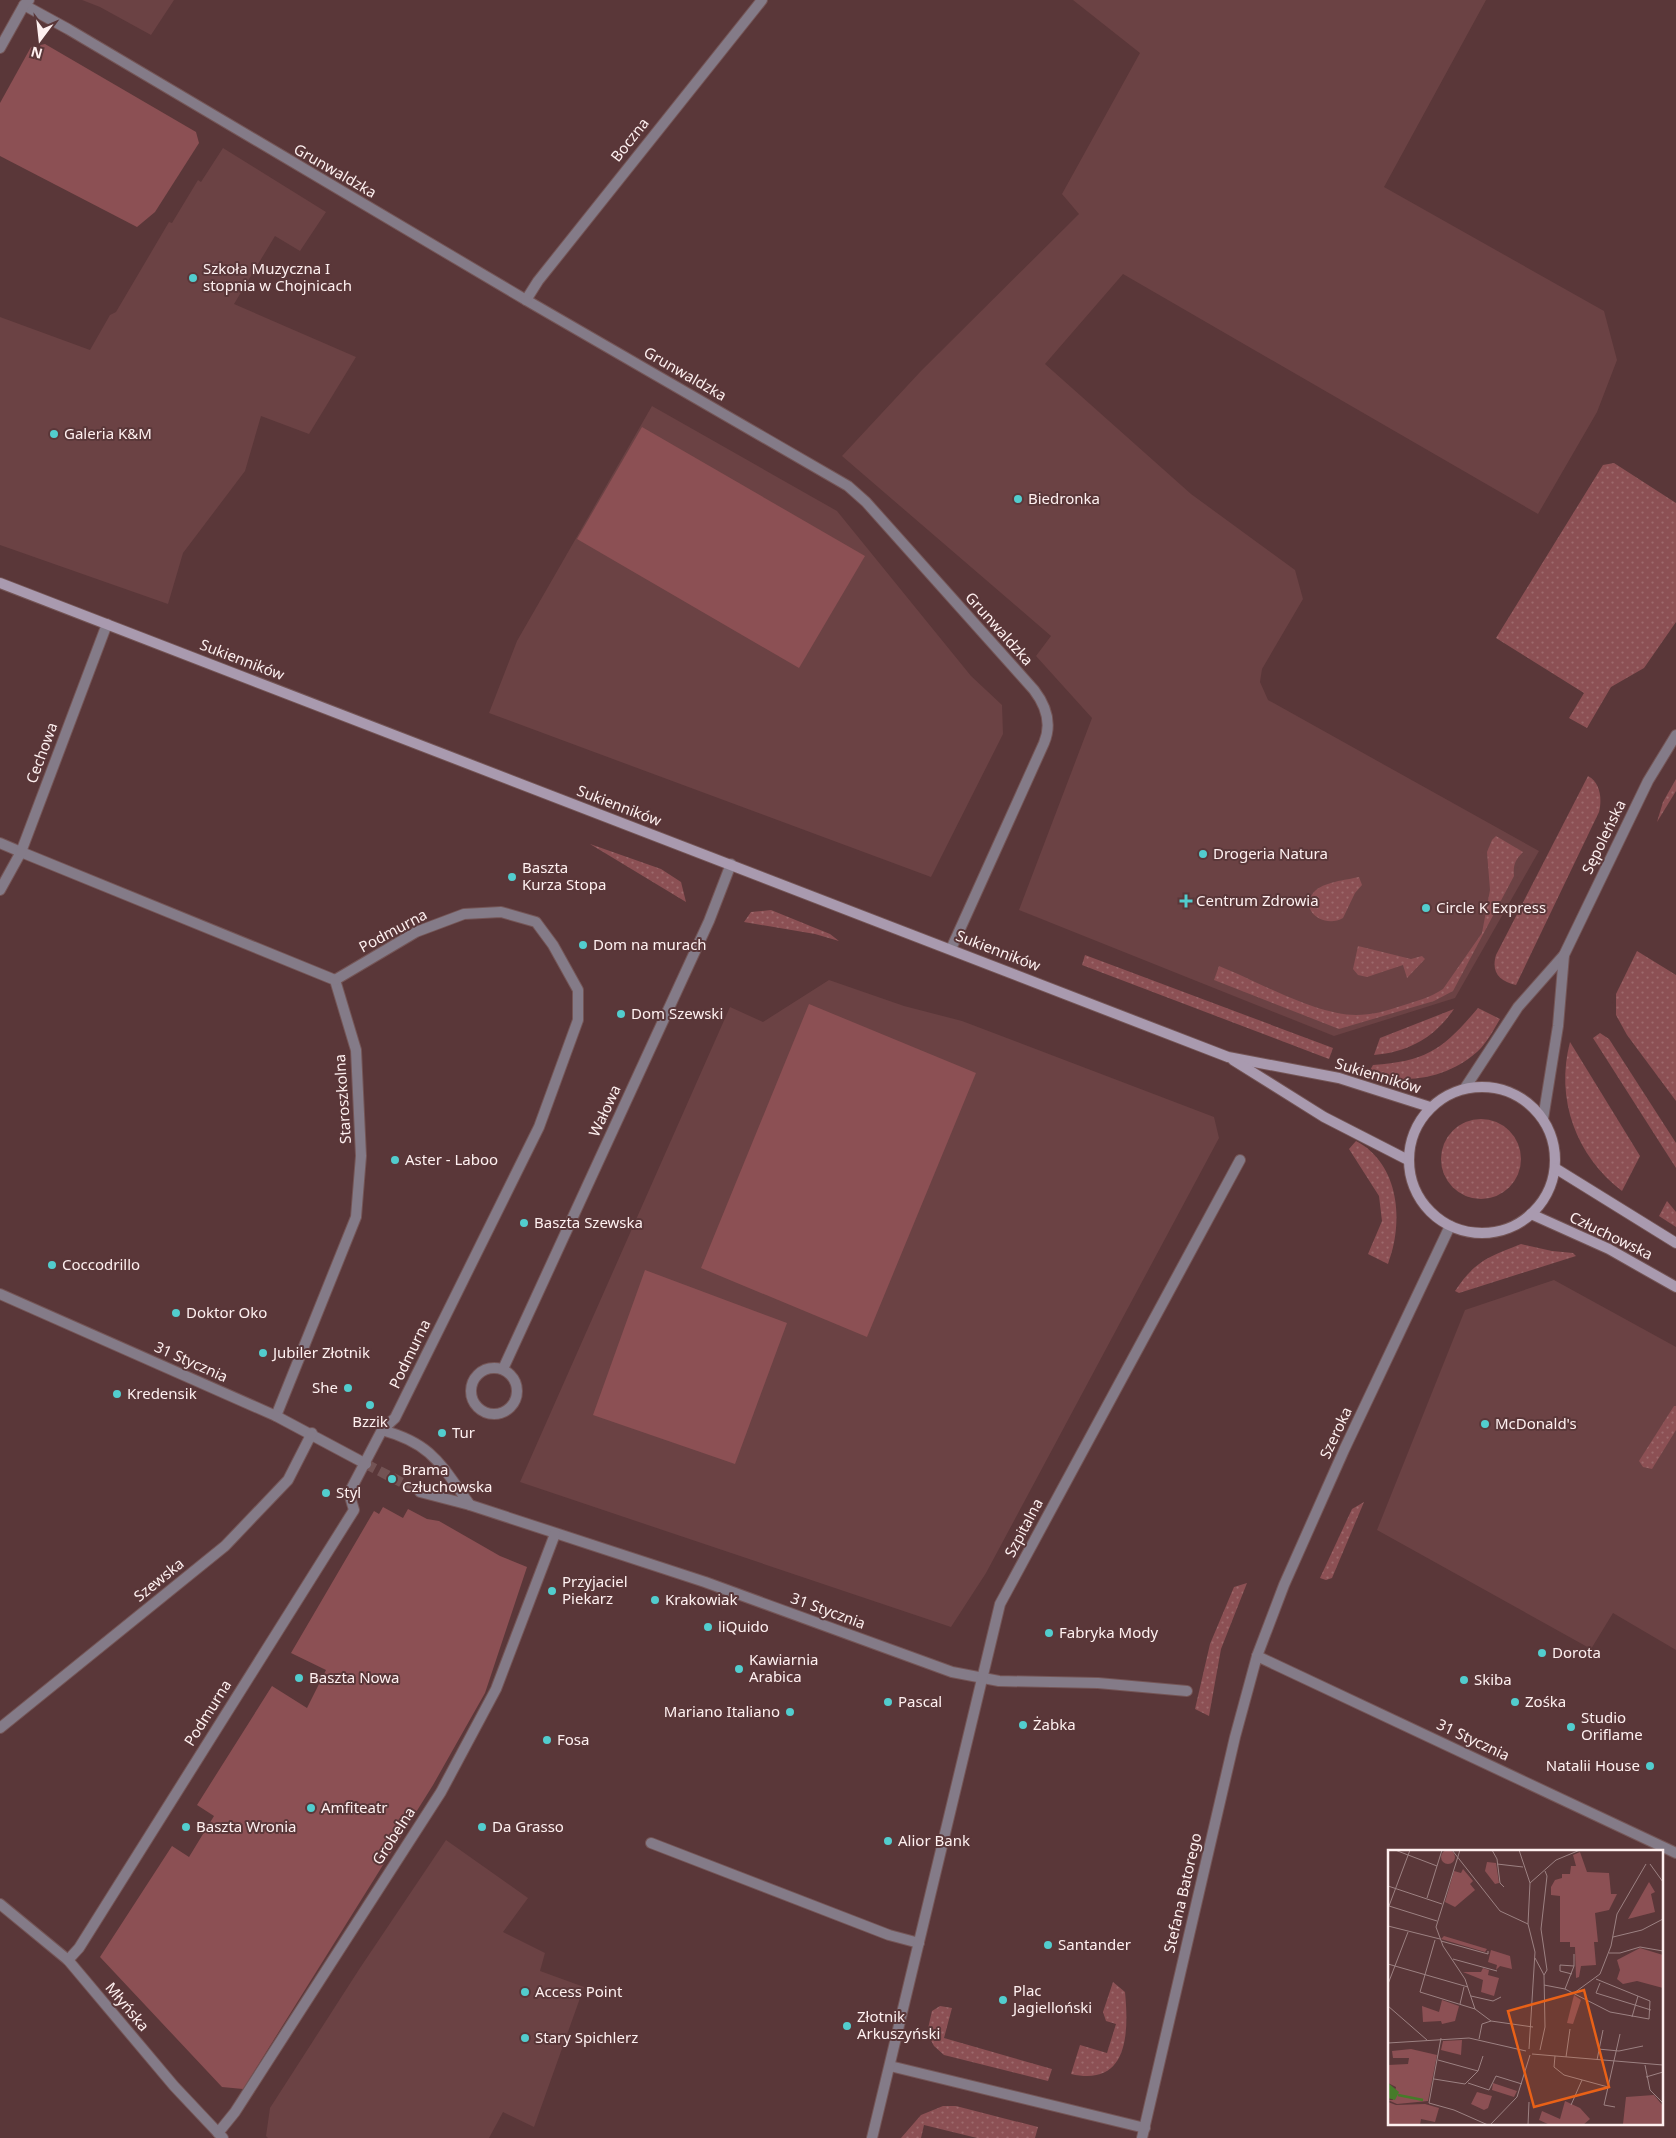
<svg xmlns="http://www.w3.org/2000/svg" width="1676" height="2138" font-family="'Noto Sans',sans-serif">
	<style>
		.built { fill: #6b4244 }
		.grass { fill: url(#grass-dots) }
		.park { fill: #8c5054 }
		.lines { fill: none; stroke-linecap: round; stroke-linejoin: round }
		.pedestrian-tunnel { stroke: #735354; stroke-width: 10; stroke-dasharray: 10 5; stroke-linecap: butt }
		.pedestrian-casing { stroke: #745556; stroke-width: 12 }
		.minor-casing { stroke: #745556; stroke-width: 12 }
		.tertiary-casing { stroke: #745556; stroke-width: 12 }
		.secondary-casing { stroke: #745556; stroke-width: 12 }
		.pedestrian { stroke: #847b88; stroke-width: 10 }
		.minor { stroke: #847b88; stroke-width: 10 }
		.tertiary { stroke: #847b88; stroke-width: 10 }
		.secondary { stroke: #a99aaf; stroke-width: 10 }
		.poi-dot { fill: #52cdce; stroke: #5a3739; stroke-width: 2 }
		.labels { text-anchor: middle; stroke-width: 4; stroke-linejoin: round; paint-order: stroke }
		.street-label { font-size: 15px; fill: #fef0f0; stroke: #5a3739 }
		.poi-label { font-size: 15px; fill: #fef0f0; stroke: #5a3739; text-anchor: start }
		.inset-river { fill: none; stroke: #467b29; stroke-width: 2.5 }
		.inset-road { fill: none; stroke: #9c8182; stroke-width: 1 }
		.view { fill: #e96117; fill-opacity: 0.15; stroke: #e96117; stroke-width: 2.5 }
		.inset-edge { fill: none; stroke: #fef0f0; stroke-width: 2.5 }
	</style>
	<defs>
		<pattern id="grass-dots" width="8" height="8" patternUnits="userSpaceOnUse" patternTransform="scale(1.25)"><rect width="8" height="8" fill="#8c5054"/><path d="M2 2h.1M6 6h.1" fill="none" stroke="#9d6a6d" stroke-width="1.8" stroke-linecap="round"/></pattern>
	</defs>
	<rect width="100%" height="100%" fill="#5a3739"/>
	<!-- built -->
	<g class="built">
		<polygon points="82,0 174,0 151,35 100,7"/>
		<polygon points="1073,0 1486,0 1384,187 1604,311 1617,360 1597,412 1538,514 1123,274 1045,364 1191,494 1295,570 1303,599 1262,669 1260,682 1268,700 1539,851 1455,998 1334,1036 1019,910 1092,718 1036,656 1051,636 842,456 921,371 1079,214 1062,194 1140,53"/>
		<polygon points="223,148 326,212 300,251 275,236 234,304 356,357 309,434 261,416 245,471 183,553 168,604 0,545 0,317 90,350 110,315 116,312 169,222 172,223 198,180 201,182"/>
		<polygon points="652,406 837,511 971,676 1002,705 1003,734 931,877 489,713 517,641"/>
		<polygon points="829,980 904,1006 962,1021 1214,1117 1219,1138 986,1573 951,1627 520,1482 730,1007 763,1022"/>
		<polygon points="1554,1280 1676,1347 1676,1650 1613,1613 1591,1649 1377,1530 1465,1310"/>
		<polygon points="446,1840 528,1898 503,1932 545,1953 540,1971 584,1987 534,2127 503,2112 489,2138 268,2138 266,2136 270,2108 360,1968"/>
	</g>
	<!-- grass -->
	<g class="grass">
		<polygon points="1614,463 1676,503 1676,622 1644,668 1611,687 1587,728 1569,718 1584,693 1496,638 1603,465"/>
		<path d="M1588,776C1601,783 1602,800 1599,812L1516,985C1499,981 1491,972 1496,955Z"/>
		<polygon points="1676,779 1676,791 1657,822 1663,802"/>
		<path d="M1496,836L1523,852C1515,860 1513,865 1514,876L1453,991L1434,1001L1339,1029L1214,980L1219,966C1257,981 1316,1015 1356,1015C1372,1015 1386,1011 1401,1006C1416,1001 1430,998 1443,989L1482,933L1490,890L1487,852L1492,840Z"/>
		<polygon points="590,844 661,869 681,882 686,902"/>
		<path d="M1359,877L1362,885L1355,893L1343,918C1324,929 1298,910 1314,892C1323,882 1346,880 1359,877Z"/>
		<polygon points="771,910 830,934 839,941 815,934 744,922 751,912"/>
		<polygon points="1358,946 1411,959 1422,956 1425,959 1407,978 1403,965 1367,977 1358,975 1353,969"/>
		<polygon points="1637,951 1676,975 1676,1101 1627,1035 1616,1015 1616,994"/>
		<polygon points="1085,955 1333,1048 1329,1059 1082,965"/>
		<path d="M1478,1008L1500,1019C1494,1029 1489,1039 1481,1048C1453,1077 1405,1087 1369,1072L1373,1065C1428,1061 1443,1049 1478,1008Z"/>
		<path d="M1454,1009C1435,1037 1409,1052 1374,1055L1380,1038Z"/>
		<polygon points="1600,1033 1609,1039 1676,1143 1676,1168 1593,1038"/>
		<path d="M1570,1042L1640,1156L1622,1191C1576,1156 1555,1099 1570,1042Z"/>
		<circle cx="1481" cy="1159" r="40"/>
		<path d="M1356,1141C1400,1164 1404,1223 1388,1264L1368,1254L1382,1221L1379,1196L1349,1149Z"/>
		<polygon points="1667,1201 1676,1212 1676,1227 1659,1216"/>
		<path d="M1521,1244L1552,1251L1573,1253L1576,1256L1459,1293L1455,1291C1475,1261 1488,1257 1521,1244Z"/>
		<polygon points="1674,1406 1676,1406 1676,1430 1652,1469 1643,1467 1639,1461"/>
		<polygon points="1364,1502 1332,1578 1326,1580 1320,1578 1352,1509"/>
		<polygon points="1247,1583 1221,1649 1209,1716 1195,1709 1210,1644 1234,1587"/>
		<path d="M1113,1982L1125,1992C1129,2034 1128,2087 1071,2074L1080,2045L1107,2053L1116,2024L1106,2021L1103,2012Z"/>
		<polygon points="940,2006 952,2008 944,2038 1052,2069 1048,2081 944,2055 934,2046 927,2033 932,2011"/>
		<polygon points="943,2106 956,2106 1038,2127 1035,2138 977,2138 924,2125 921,2138 901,2138 921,2115"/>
	</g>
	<!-- park -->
	<g class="park">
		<polygon points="45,44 196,132 199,143 155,212 137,227 0,156 0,103 31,47"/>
		<polygon points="642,427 865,556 799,668 577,539"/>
		<polygon points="809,1004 976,1073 867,1337 701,1268"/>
		<polygon points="645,1270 787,1323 735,1464 593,1415"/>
		<polygon points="383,1507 403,1518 408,1509 427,1519 439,1521 500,1556 527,1567 485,1693 433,1785 243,2089 222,2087 100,1957 172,1846 189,1857 214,1816 197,1805 272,1686 307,1708 326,1670 291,1653 374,1511 379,1514"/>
	</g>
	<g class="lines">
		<!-- pedestrian-tunnel -->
		<polyline class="pedestrian-tunnel" points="366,1464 420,1492"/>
		<!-- pedestrian casing -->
		<g class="pedestrian-casing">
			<g id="pedestrian">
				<polyline points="21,852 335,980 356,1050 361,1156 356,1217 276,1416"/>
				<polyline points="0,1294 276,1416 366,1464"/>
				<path d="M382,1430C433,1444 441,1465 470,1505"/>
				<polyline points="420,1492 470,1505 705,1582 952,1672 999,1681 1098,1683 1187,1691"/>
				<polyline points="0,1728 225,1546 288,1480 312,1433"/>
				<polyline points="68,1960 79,1948 354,1510 349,1493 382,1430 395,1418 539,1127 578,1020 578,990 553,945 536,922 501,912 464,914 416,932 335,980"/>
				<polyline points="218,2133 235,2112 441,1792 496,1689 555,1534"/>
			</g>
		</g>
		<!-- minor casing -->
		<g class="minor-casing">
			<g id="minor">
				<path d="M24,5L68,29L526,300L848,486L866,502L1034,690C1047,707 1052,724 1044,743L951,949"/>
				<polyline points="0,48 24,5 29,0"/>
				<polyline points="526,300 538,281 762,0"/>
				<polyline points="0,843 21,852"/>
				<polyline points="0,890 21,852 107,624"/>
				<circle cx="494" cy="1391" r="23"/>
				<polyline points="503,1369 709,921 731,864"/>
				<polyline points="1257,1656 1676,1853"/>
				<polyline points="651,1843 889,1935 919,1943"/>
				<polyline points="0,1904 68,1960 174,2086 223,2138"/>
				<polyline points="890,2066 1145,2128"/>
				<polyline points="872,2138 1000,1604 1240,1160"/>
			</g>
		</g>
		<!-- tertiary casing -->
		<g class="tertiary-casing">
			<g id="tertiary">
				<polyline points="1465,1088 1518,1007 1564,955 1648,781 1676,735"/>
				<polyline points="1543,1119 1558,1026 1564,955"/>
				<polyline points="1142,2138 1235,1737 1257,1656 1284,1585 1344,1450 1450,1226"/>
			</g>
		</g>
		<!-- secondary casing -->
		<g class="secondary-casing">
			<g id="secondary">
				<polyline points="0,583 1228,1057 1339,1078 1430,1107"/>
				<polyline points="1233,1060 1324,1117 1408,1160"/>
				<circle cx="1482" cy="1160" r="73"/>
				<polyline points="1555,1168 1676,1243"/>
				<polyline points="1531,1214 1609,1249 1676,1287"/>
			</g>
		</g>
		<!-- pedestrian -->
		<use href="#pedestrian" class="pedestrian"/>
		<!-- minor -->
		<use href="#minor" class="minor"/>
		<!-- tertiary -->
		<use href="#tertiary" class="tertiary"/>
		<!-- secondary -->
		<use href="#secondary" class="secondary"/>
	</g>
	<!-- markers -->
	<g class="poi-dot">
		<circle cx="193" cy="278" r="5"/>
		<circle cx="54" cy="434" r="5"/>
		<circle cx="1018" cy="499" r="5"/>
		<circle cx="1203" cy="854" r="5"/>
		<circle cx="512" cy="877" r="5"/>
		<path d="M1183.5 893.5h5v5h5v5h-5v5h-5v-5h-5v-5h5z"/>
		<circle cx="1426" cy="908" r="5"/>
		<circle cx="583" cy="945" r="5"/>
		<circle cx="621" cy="1014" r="5"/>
		<circle cx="395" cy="1160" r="5"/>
		<circle cx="524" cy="1223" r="5"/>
		<circle cx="52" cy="1265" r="5"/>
		<circle cx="176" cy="1313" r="5"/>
		<circle cx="263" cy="1353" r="5"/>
		<circle cx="348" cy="1388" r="5"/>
		<circle cx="117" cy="1394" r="5"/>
		<circle cx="370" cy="1405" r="5"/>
		<circle cx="1485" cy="1424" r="5"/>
		<circle cx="442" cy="1433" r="5"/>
		<circle cx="392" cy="1479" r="5"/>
		<circle cx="326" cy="1493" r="5"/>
		<circle cx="552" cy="1591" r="5"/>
		<circle cx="655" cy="1600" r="5"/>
		<circle cx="708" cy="1627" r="5"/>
		<circle cx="1049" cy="1633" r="5"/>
		<circle cx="1542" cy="1653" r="5"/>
		<circle cx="739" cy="1669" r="5"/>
		<circle cx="299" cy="1678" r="5"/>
		<circle cx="1464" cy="1680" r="5"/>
		<circle cx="888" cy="1702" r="5"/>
		<circle cx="1515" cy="1702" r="5"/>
		<circle cx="790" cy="1712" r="5"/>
		<circle cx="1023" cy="1725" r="5"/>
		<circle cx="1571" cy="1727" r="5"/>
		<circle cx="547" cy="1740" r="5"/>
		<circle cx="1650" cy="1766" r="5"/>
		<circle cx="311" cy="1808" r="5"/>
		<circle cx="186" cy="1827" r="5"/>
		<circle cx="482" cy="1827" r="5"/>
		<circle cx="888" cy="1841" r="5"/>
		<circle cx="1048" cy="1945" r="5"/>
		<circle cx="525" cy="1992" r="5"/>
		<circle cx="1003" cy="2000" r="5"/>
		<circle cx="847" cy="2026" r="5"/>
		<circle cx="525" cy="2038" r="5"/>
	</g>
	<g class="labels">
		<!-- street labels -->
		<g class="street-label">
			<text transform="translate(630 140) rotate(-52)" y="5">Boczna</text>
			<text transform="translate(335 171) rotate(30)" y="5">Grunwaldzka</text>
			<text transform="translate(685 374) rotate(30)" y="5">Grunwaldzka</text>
			<text transform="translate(999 629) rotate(48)" y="5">Grunwaldzka</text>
			<text transform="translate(242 660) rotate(21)" y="5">Sukienników</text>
			<text transform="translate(42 753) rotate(-70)" y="5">Cechowa</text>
			<text transform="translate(619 806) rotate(21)" y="5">Sukienników</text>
			<text transform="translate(1604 837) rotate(-64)" y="5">Sępoleńska</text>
			<text transform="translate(393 931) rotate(-28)" y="5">Podmurna</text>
			<text transform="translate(998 951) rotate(21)" y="5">Sukienników</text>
			<text transform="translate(1378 1076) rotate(17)" y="5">Sukienników</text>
			<text transform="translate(343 1099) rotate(-94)" y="5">Staroszkolna</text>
			<text transform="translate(605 1111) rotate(-65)" y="5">Wałowa</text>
			<text transform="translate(1611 1236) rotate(26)" y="5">Człuchowska</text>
			<text transform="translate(410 1354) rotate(-64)" y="5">Podmurna</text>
			<text transform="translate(191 1362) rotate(24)" y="5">31 Stycznia</text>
			<text transform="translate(1336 1433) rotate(-65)" y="5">Szeroka</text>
			<text transform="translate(1024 1528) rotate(-62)" y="5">Szpitalna</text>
			<text transform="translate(159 1580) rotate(-39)" y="5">Szewska</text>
			<text transform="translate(828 1611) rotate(20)" y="5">31 Stycznia</text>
			<text transform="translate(208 1713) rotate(-58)" y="5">Podmurna</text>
			<text transform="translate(1473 1740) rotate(25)" y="5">31 Stycznia</text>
			<text transform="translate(394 1836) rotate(-57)" y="5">Grobelna</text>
			<text transform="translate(1183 1893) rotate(-77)" y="5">Stefana Batorego</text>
			<text transform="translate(127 2007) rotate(50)" y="5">Młyńska</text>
		</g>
		<!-- poi labels -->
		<g class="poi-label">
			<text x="203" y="274">Szkoła Muzyczna I<tspan x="203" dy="17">stopnia w Chojnicach</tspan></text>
			<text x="64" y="439">Galeria K&amp;M</text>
			<text x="1028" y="504">Biedronka</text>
			<text x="1213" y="859">Drogeria Natura</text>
			<text x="522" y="873">Baszta<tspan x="522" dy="17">Kurza Stopa</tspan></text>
			<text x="1196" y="906">Centrum Zdrowia</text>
			<text x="1436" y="913">Circle K Express</text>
			<text x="593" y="950">Dom na murach</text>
			<text x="631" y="1019">Dom Szewski</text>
			<text x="405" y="1165">Aster - Laboo</text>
			<text x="534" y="1228">Baszta Szewska</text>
			<text x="62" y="1270">Coccodrillo</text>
			<text x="186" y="1318">Doktor Oko</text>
			<text x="273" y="1358">Jubiler Złotnik</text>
			<text x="338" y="1393" text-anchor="end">She</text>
			<text x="127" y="1399">Kredensik</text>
			<text x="370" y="1427" text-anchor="middle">Bzzik</text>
			<text x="1495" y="1429">McDonald's</text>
			<text x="452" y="1438">Tur</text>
			<text x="402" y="1475">Brama<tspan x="402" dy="17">Człuchowska</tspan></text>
			<text x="336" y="1498">Styl</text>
			<text x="562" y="1587">Przyjaciel<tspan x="562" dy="17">Piekarz</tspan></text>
			<text x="665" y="1605">Krakowiak</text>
			<text x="718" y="1632">liQuido</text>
			<text x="1059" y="1638">Fabryka Mody</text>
			<text x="1552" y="1658">Dorota</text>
			<text x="749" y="1665">Kawiarnia<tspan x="749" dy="17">Arabica</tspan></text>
			<text x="309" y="1683">Baszta Nowa</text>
			<text x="1474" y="1685">Skiba</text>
			<text x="898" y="1707">Pascal</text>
			<text x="1525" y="1707">Zośka</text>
			<text x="780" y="1717" text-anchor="end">Mariano Italiano</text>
			<text x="1581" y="1723">Studio<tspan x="1581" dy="17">Oriflame</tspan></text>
			<text x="1033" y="1730">Żabka</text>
			<text x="557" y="1745">Fosa</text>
			<text x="1640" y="1771" text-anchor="end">Natalii House</text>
			<text x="321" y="1813">Amfiteatr</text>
			<text x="196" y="1832">Baszta Wronia</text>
			<text x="492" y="1832">Da Grasso</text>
			<text x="898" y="1846">Alior Bank</text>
			<text x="1058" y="1950">Santander</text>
			<text x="1013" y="1996">Plac<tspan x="1013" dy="17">Jagielloński</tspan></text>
			<text x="535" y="1997">Access Point</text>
			<text x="857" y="2022">Złotnik<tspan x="857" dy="17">Arkuszyński</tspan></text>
			<text x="535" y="2043">Stary Spichlerz</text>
		</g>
	</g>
	<!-- overview -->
	<g transform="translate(1388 1850)">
		<rect width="275" height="275" fill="#5a3739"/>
		<path d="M53 7a7 7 0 1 1 14 0a7 7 0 1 1-14 0ZM192,2L199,22L221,23L223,44H229L221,60L207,63L210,92H206L208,115L193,116L191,127L188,128L187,97H182V92H172V46L163,45V37L167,30L174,28V24H182L183,16H188L185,5ZM99,12L108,13L111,33L107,34L97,21ZM75,19L85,31L82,34L87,40L67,57L57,52L66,21L73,23ZM261,32L267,42L263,44L267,62L240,69ZM56,86L99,99L97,102L53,89ZM103,100L122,106L124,119L112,116L108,120L109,115L100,112ZM95,118L101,120L100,125L111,128L106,146L93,142L95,130L75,122H93ZM54,150L71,156L67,171L54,174L53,171L35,172L34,156L51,162ZM74,190L73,205L53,200L55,191ZM23,199L49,205L40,251L9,254L0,250H5L8,237L0,233V215L20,214L21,208H5L4,201ZM105,233L129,241L126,247L104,240ZM89,242L104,246L100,258L96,260L83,254ZM177,251L192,258L202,269L195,275H162L151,270L154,261L172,269ZM0,252L8,255L37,254L51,258L47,272L33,269L32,275H0Z" fill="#8c5054"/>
		<path d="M252,98L275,105V138L249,131L235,134L229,129L232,120L229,110ZM186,145L193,150L185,174L179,173ZM266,245L275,256V275H232L235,274L238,247Z" fill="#8c5054"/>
		<path d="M0,233L11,242L7,250L0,248Z" fill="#467b29"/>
		<path class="inset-river" d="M10,245L35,250"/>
		<path class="inset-road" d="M7,0L49,16M22,0L1,56L49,71M64,0L112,61L140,74M72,0L48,77L55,96L77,129L87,159M104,0L109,9L112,33L116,37M131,0L142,33L140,74L147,102L141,199M109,14L135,17M262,14L275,32M142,33L168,10L192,0M0,36L54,54M39,48L54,0M0,76L52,89M225,87L254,80L275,69M47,90L32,142L87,159L103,171L145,177M53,91L100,104V101M221,103H232L252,97L275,101M147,108L156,125L157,177L152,200M65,109L109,121M0,114L80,137M184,124L172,121V115L186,116M156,125L159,120L153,79L159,26L157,21M212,133L208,143L263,160M0,134L20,82M156,135L177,139L222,162L261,169L262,151L208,129M177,139L186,116V104M186,143L212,124L223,96L229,64L258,14M83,146L105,151L113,147M72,154L76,137M0,156L39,190M244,167L250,146M91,189L94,174L103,171M0,193L81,188L138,201M210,199L231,201L255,196M144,204L275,215M167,206L166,217L176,225L220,237M178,207L182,179M209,210L215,180M257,215L262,240L275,253M90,221L95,206M258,227L275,222M46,229L77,234L90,221L50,210M80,233L101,240L108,226L134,234M41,253L53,188M41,253L66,260L100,275M183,255L194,230M227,257L216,255L232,184M102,275L129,247L142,205M140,275L141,252"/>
		<path class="view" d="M196,140L221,237L146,257L120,161Z"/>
		<rect width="275" height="275" class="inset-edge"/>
	</g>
	<!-- north arrow -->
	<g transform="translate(40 40) rotate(195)" stroke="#5a3739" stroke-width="4" paint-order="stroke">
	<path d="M0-4L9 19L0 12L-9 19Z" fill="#fef0f0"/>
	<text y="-8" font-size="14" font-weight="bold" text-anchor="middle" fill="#fef0f0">N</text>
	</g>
</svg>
